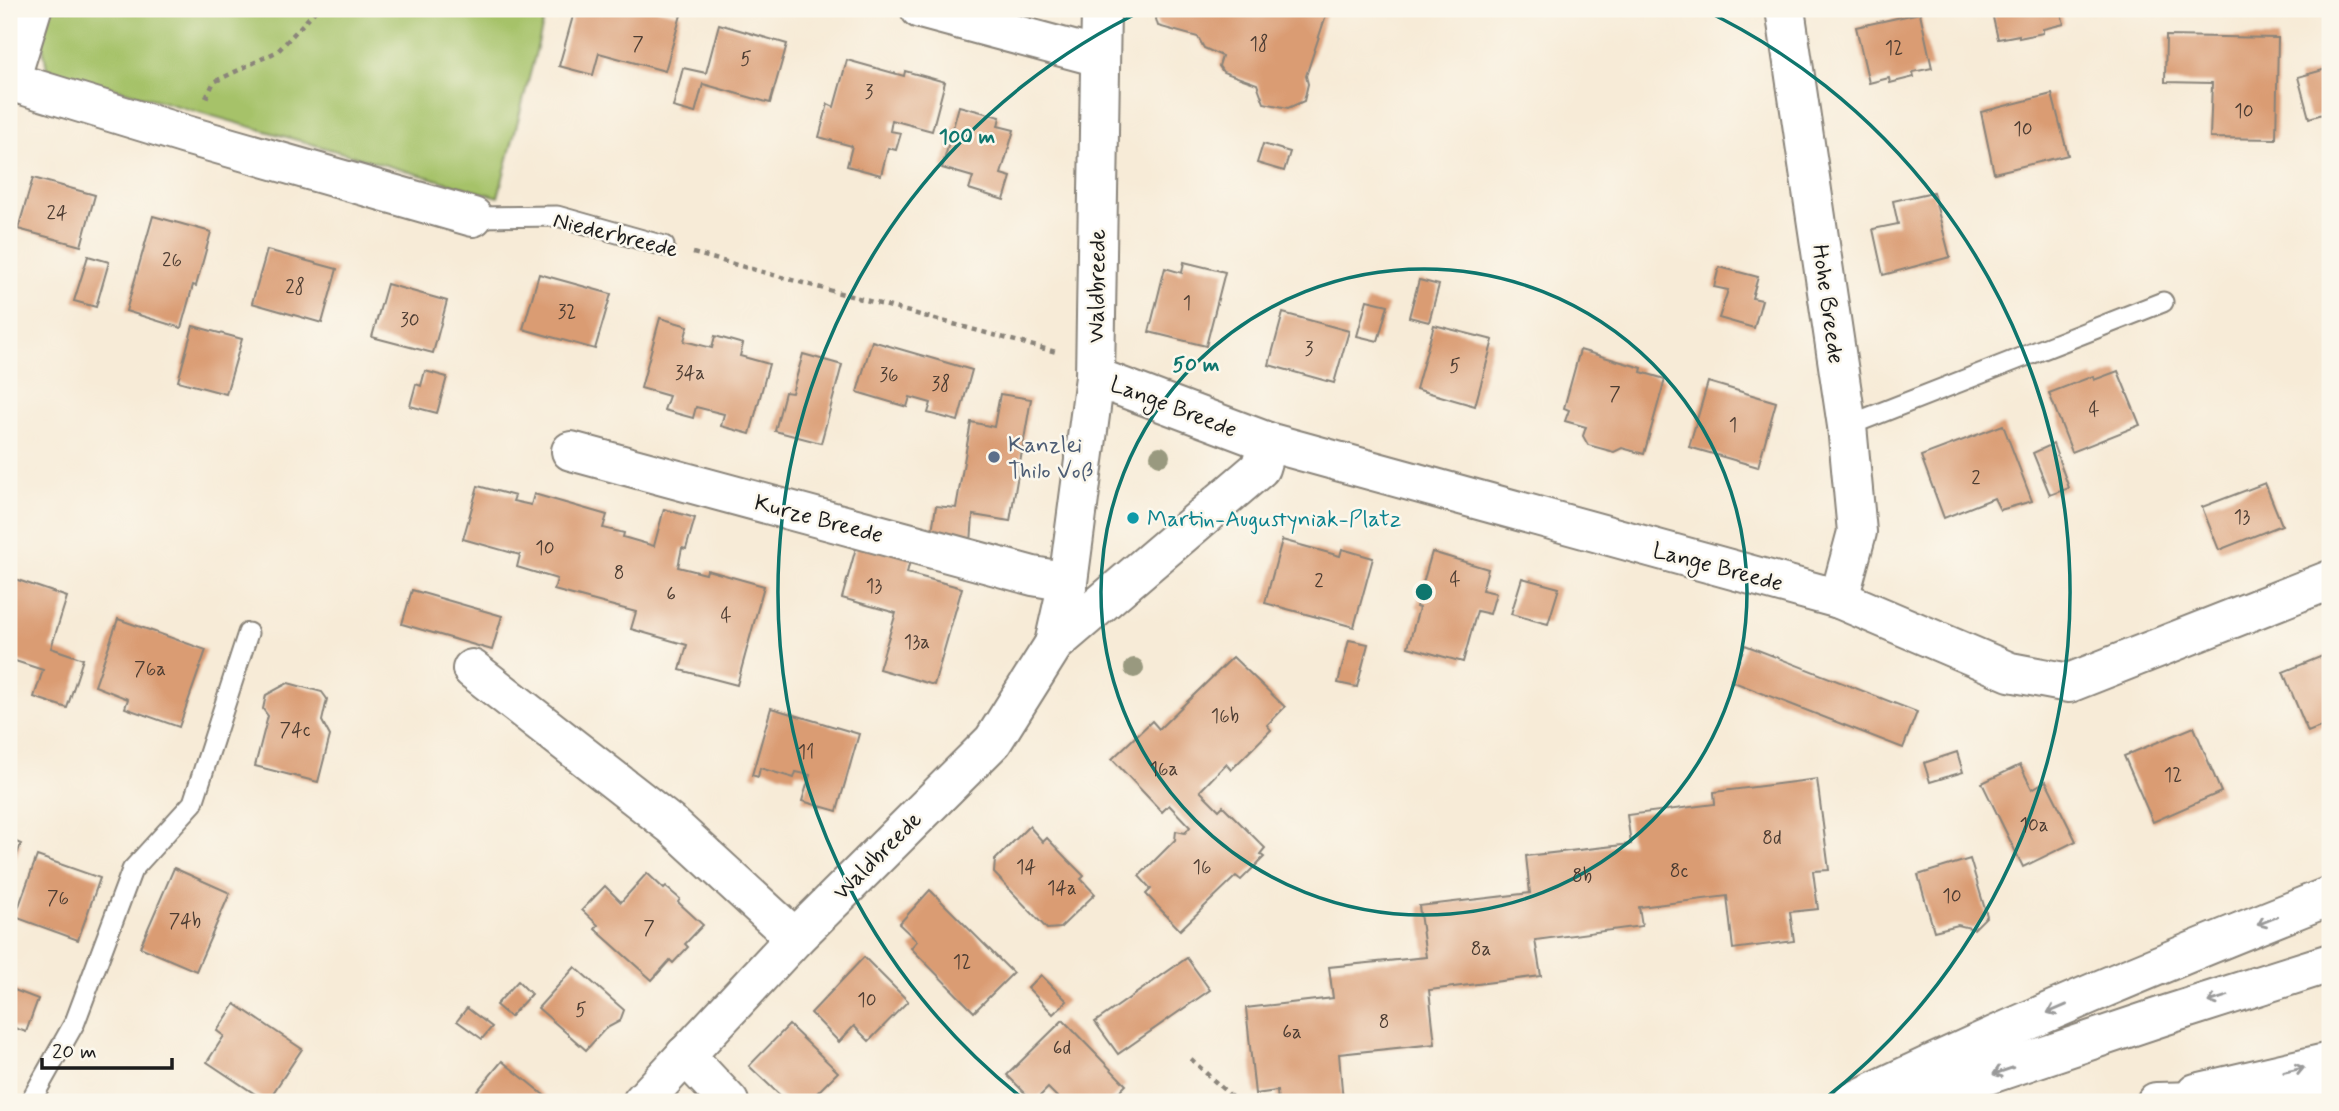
<svg xmlns="http://www.w3.org/2000/svg" width="2339" height="1111" font-family="Mynerve,sans-serif">
	<style>
		.green { fill: #a6c269; stroke: #616f42; stroke-width: 2 }
		.building { fill: #da9c73 }
		.lines { fill: none; stroke-linecap: round; stroke-linejoin: round }
		.lane-casing { stroke: #8a847a; stroke-width: 23 }
		.street-casing { stroke: #8a847a; stroke-width: 42 }
		.secondary-casing { stroke: #8a847a; stroke-width: 42 }
		.highway-casing { stroke: #8a847a; stroke-width: 42 }
		.path { stroke: #8a847a; stroke-width: 4.5; stroke-dasharray: 5 5; stroke-linecap: butt }
		.lane { stroke: #fff; stroke-width: 19 }
		.street { stroke: #fff; stroke-width: 38 }
		.secondary { stroke: #fff; stroke-width: 38 }
		.highway { stroke: #fff; stroke-width: 38 }
		.tree { fill: #99997f }
		.oneway { stroke: #999 }
		.ring { fill: none; stroke: #0f766e; stroke-width: 3.5 }
		.service-dot { fill: #5c6f8a; stroke: #fbf7ec; stroke-width: 2.5 }
		.culture-dot { fill: #0f9aa8; stroke: #fbf7ec; stroke-width: 2.5 }
		.labels { text-anchor: middle; stroke-width: 5; stroke-linejoin: round; paint-order: stroke }
		.number-label { font-size: 19px; fill: #4c3c32 }
		.street-label { font-size: 23px; fill: #1c1c1c; stroke: #fbf7ec }
		.service-label { font-size: 23px; fill: #4e5e75; stroke: #fbf7ec; text-anchor: start }
		.culture-label { font-size: 23px; fill: #0d838f; stroke: #fbf7ec; text-anchor: start }
		.centre { fill: #0f766e; stroke: #fbf7ec; stroke-width: 3.5 }
		.ring-label { font-size: 21px; text-anchor: middle; font-weight: bold; fill: #0f766e; stroke: #fbf7ec; stroke-width: 5; stroke-linejoin: round; paint-order: stroke }
	</style>
	<rect width="100%" height="100%" fill="#fbf7ec"/>
	<filter id="ink" filterUnits="userSpaceOnUse"><feTurbulence type="fractalNoise" baseFrequency=".0143" numOctaves="2"/><feDisplacementMap in="SourceGraphic" scale="14" xChannelSelector="R" yChannelSelector="G"/><feConvolveMatrix kernelMatrix="1 2 1 2 8 2 1 2 1" color-interpolation-filters="sRGB"/></filter>
	<filter id="wash" filterUnits="userSpaceOnUse"><feTurbulence type="fractalNoise" baseFrequency=".00686" numOctaves="4" result="noise"/><feDisplacementMap in="SourceGraphic" scale="28" xChannelSelector="R" yChannelSelector="G"/><feGaussianBlur stdDeviation="1.57" result="paint"/><feColorMatrix in="noise" values="0 0 0 0 0 0 0 0 0 0 0 0 0 0 0 0 0 1.4 0 .05"/><feComposite in="paint" operator="in"/></filter>
	<g filter="url(#wash)">
		<rect width="100%" height="100%" fill="#f7ebd7"/>
		<!-- green -->
		<polygon class="green" points="50,9 547,9 498,197 47,69 41,36"/>
		<g id="blocks">
			<!-- building -->
			<g class="building">
				<polygon points="575,9 656,9 681,15 665,71 599,53 593,75 559,66"/>
				<polygon points="1159,9 1328,9 1306,76 1308,84 1304,101 1288,108 1264,103 1257,84 1223,72 1219,66 1222,56 1204,48 1198,37 1158,26 1156,19"/>
				<polygon points="1991,9 2060,9 2064,24 2043,29 2043,33 2019,38 2019,35 1998,39"/>
				<polygon points="1920,13 1932,68 1913,72 1914,77 1890,83 1889,78 1869,83 1856,27"/>
				<polygon points="719,24 787,44 770,103 703,84 695,113 673,107 683,68 706,73"/>
				<polygon points="2166,36 2278,38 2276,139 2210,138 2212,83 2165,82"/>
				<polygon points="847,60 904,76 905,71 945,82 932,131 892,120 890,131 901,133 896,150 888,148 881,175 847,166 852,146 819,137 828,104 834,107"/>
				<polygon points="2330,68 2330,112 2309,118 2298,77"/>
				<polygon points="2052,94 2068,155 1994,173 1981,112"/>
				<polygon points="959,106 1000,117 998,126 1014,130 1001,174 1011,177 1004,200 969,189 973,177 942,168"/>
				<polygon points="1263,144 1290,152 1284,171 1257,163"/>
				<polygon points="33,178 95,195 81,246 18,229"/>
				<polygon points="1933,192 1950,257 1883,275 1873,229 1898,224 1893,201"/>
				<polygon points="153,216 211,232 196,286 193,285 181,328 126,311"/>
				<polygon points="267,250 337,269 322,323 252,303"/>
				<polygon points="88,256 109,262 96,307 74,301"/>
				<polygon points="1184,262 1225,272 1206,346 1149,332 1165,268 1182,273"/>
				<polygon points="1719,267 1758,277 1752,298 1762,300 1754,328 1719,318 1728,290 1714,287"/>
				<polygon points="539,274 611,294 595,349 523,329"/>
				<polygon points="1419,280 1439,285 1429,322 1409,317"/>
				<polygon points="387,284 447,301 433,353 372,337"/>
				<polygon points="1367,300 1388,305 1378,341 1357,336"/>
				<polygon points="1283,313 1349,331 1334,383 1269,365"/>
				<polygon points="660,318 688,326 684,341 712,348 715,336 743,344 740,356 769,364 750,434 721,426 724,414 696,407 693,418 664,410 669,396 641,388"/>
				<polygon points="1434,325 1493,340 1475,406 1416,389"/>
				<polygon points="193,326 242,339 226,394 178,381"/>
				<polygon points="872,341 972,370 958,421 928,413 931,403 910,397 907,407 857,392"/>
				<polygon points="1580,350 1642,368 1641,372 1665,379 1644,454 1622,448 1614,452 1588,445 1583,436 1586,427 1565,421 1569,410 1564,408"/>
				<polygon points="803,354 842,365 821,443 775,431 785,392 792,393"/>
				<polygon points="425,371 447,377 437,413 410,406 416,384 421,386"/>
				<polygon points="2118,371 2140,425 2072,452 2049,393 2093,376 2094,380"/>
				<polygon points="1708,382 1776,402 1758,467 1689,447"/>
				<polygon points="1000,394 1031,399 1010,521 973,515 971,543 931,537 936,506 956,508 971,422 994,427"/>
				<polygon points="2003,425 2032,501 2000,510 1994,498 1944,518 1921,456"/>
				<polygon points="2053,444 2069,488 2050,495 2033,453"/>
				<polygon points="2265,483 2282,525 2219,550 2202,507"/>
				<polygon points="478,486 515,496 513,501 531,505 534,494 607,515 603,528 624,533 623,537 654,546 664,509 695,518 686,549 682,548 678,567 706,574 707,570 764,586 737,685 680,670 687,645 631,629 636,612 554,590 557,579 517,567 520,555 463,539"/>
				<polygon points="859,537 912,552 907,573 962,588 934,685 879,669 896,613 842,598"/>
				<polygon points="1282,540 1340,556 1342,549 1373,558 1354,627 1265,603"/>
				<polygon points="1432,552 1488,569 1482,590 1496,593 1490,614 1477,611 1463,662 1408,647 1419,608 1416,607"/>
				<polygon points="9,577 67,597 51,648 83,659 67,708 34,697 43,670 9,659"/>
				<polygon points="1522,578 1559,588 1548,624 1511,614"/>
				<polygon points="412,590 502,616 492,650 402,624"/>
				<polygon points="118,619 206,650 179,727 125,708 128,699 95,686"/>
				<polygon points="1349,640 1368,644 1357,687 1338,683"/>
				<polygon points="1745,645 1917,712 1903,748 1731,681"/>
				<polygon points="2330,653 2330,723 2308,732 2283,672"/>
				<polygon points="1233,657 1285,707 1267,725 1271,730 1231,770 1226,764 1200,791 1219,810 1223,806 1265,848 1260,854 1264,857 1241,880 1236,876 1180,930 1146,894 1151,889 1139,876 1175,840 1176,831 1185,833 1190,827 1169,805 1162,812 1112,759 1152,721 1159,729"/>
				<polygon points="288,683 322,692 327,699 322,721 330,736 318,782 255,766 268,716 263,709 266,695"/>
				<polygon points="771,708 859,734 837,811 802,801 810,775 796,772 794,778 760,768 758,777 752,775"/>
				<polygon points="2194,727 2221,792 2153,822 2124,756"/>
				<polygon points="1957,752 1963,772 1930,782 1924,763"/>
				<polygon points="2020,765 2032,789 2046,781 2076,841 2023,867 1982,783"/>
				<polygon points="1817,779 1829,870 1813,871 1818,909 1790,912 1794,941 1733,949 1727,896 1639,907 1642,926 1535,940 1541,976 1429,990 1435,1044 1339,1054 1343,1102 1278,1102 1277,1091 1255,1094 1246,1008 1333,998 1329,967 1426,957 1419,906 1530,893 1526,856 1631,844 1627,815 1715,804 1714,792"/>
				<polygon points="1029,826 1043,842 1047,838 1066,858 1084,876 1081,879 1095,894 1060,928 1047,929 994,873 995,860"/>
				<polygon points="9,839 21,844 9,875"/>
				<polygon points="37,856 100,878 78,940 15,917"/>
				<polygon points="1970,859 1987,916 1974,929 1958,925 1934,931 1918,875"/>
				<polygon points="174,868 230,893 196,971 140,947"/>
				<polygon points="647,873 664,889 666,887 680,899 678,902 703,925 685,944 688,947 673,963 670,960 652,980 595,929 598,925 582,910 605,886 621,902"/>
				<polygon points="930,890 1013,973 974,1012 911,948 917,941 899,924"/>
				<polygon points="864,957 908,1001 869,1041 854,1026 839,1042 811,1013"/>
				<polygon points="1187,958 1210,990 1118,1054 1095,1022"/>
				<polygon points="575,967 624,1010 620,1021 605,1029 586,1050 538,1008"/>
				<polygon points="1041,975 1067,1001 1053,1014 1028,988"/>
				<polygon points="518,981 531,994 510,1017 496,1005"/>
				<polygon points="9,988 38,999 26,1032 9,1026"/>
				<polygon points="235,1004 302,1049 267,1102 207,1062 224,1036 217,1031"/>
				<polygon points="467,1008 492,1027 482,1039 457,1021"/>
				<polygon points="1063,1020 1126,1085 1109,1102 1062,1102 1048,1088 1034,1102 1007,1075"/>
				<polygon points="789,1025 838,1072 808,1102 787,1102 749,1066"/>
				<polygon points="502,1061 550,1100 549,1102 468,1102"/>
			</g>
		</g>
	</g>
	<g filter="url(#ink)">
		<use href="#blocks" fill-opacity="0" stroke="#8a847a" stroke-width="2"/>
		<g class="lines">
			<!-- lane casing -->
			<g class="lane-casing">
				<g id="lane">
					<polyline points="473,217 557,216 664,246"/>
					<polyline points="1847,426 2163,302"/>
					<polyline points="30,1102 75,1022 132,870 193,803 248,633"/>
				</g>
			</g>
			<!-- street casing -->
			<g class="street-casing">
				<g id="street">
					<polyline points="920,9 1099,57"/>
					<polyline points="1785,9 1847,426 1857,532 1839,599"/>
					<polyline points="9,81 186,135 473,217"/>
					<polyline points="10,81 32,9"/>
					<polyline points="1095,377 1268,442 1839,599 2010,672 2069,683 2330,580"/>
					<polyline points="571,451 1033,576 1068,582"/>
					<polyline points="1054,644 1068,582 1095,377 1101,9"/>
					<polyline points="472,669 673,826 795,938"/>
					<polyline points="685,1055 729,1102"/>
					<polyline points="642,1102 795,938 993,741 1054,644 1260,468 1268,442"/>
				</g>
			</g>
			<!-- secondary casing -->
			<g class="secondary-casing">
				<g id="secondary">
					<polyline points="2196,1093 2330,1062"/>
					<polyline points="1907,1102 2163,1016 2330,963"/>
				</g>
			</g>
			<!-- highway casing -->
			<g class="highway-casing">
				<g id="highway">
					<path d="M1852,1102C2008,1026 2169,960 2330,896"/>
					<polyline points="2156,1102 2330,1098"/>
				</g>
			</g>
			<!-- path -->
			<g class="path">
				<polyline points="206,98 214,82 278,51 317,9"/>
				<polyline points="693,253 1056,352"/>
				<polyline points="1191,1059 1237,1102"/>
			</g>
			<!-- lane -->
			<use href="#lane" class="lane"/>
			<!-- street -->
			<use href="#street" class="street"/>
			<!-- secondary -->
			<use href="#secondary" class="secondary"/>
			<!-- highway -->
			<use href="#highway" class="highway"/>
		</g>
		<!-- trees -->
		<g class="tree">
			<circle cx="1160" cy="456" r="10"/>
			<circle cx="1134" cy="668" r="10"/>
		</g>
		<!-- one-way arrows -->
		<defs><path id="oneway-shaft" d="M-6 0H5M1.5-3L5.5 0L1.5 3" fill="none" stroke-width="1.6" stroke-linecap="round" stroke-linejoin="round" transform="scale(1.75)"/></defs>
		<g class="oneway">
			<use href="#oneway-shaft" transform="translate(2267 921) rotate(158)"/>
			<use href="#oneway-shaft" transform="translate(2218 999) rotate(162)"/>
			<use href="#oneway-shaft" transform="translate(2057 1009) rotate(157)"/>
			<use href="#oneway-shaft" transform="translate(2294 1070) rotate(-13)"/>
			<use href="#oneway-shaft" transform="translate(2003 1071) rotate(161)"/>
		</g>
	</g>
	<!-- distance rings -->
	<g class="ring">
		<circle cx="1424" cy="592" r="323"/>
		<path d="M1026 1101A646 646 0 0 1 1146 9M1702 9A646 646 0 0 1 1822 1101"/>
	</g>
	<!-- markers -->
	<circle class="service-dot" cx="994" cy="457" r="7"/>
	<circle class="culture-dot" cx="1133" cy="518" r="7"/>
	<g class="labels">
		<!-- number labels -->
		<g class="number-label">
			<text x="638" y="50">7</text>
			<text x="1259" y="50">18</text>
			<text x="1894" y="54">12</text>
			<text x="746" y="65">5</text>
			<text x="869" y="98">3</text>
			<text x="2244" y="117">10</text>
			<text x="2023" y="135">10</text>
			<text x="57" y="219">24</text>
			<text x="172" y="266">26</text>
			<text x="295" y="293">28</text>
			<text x="1187" y="309">1</text>
			<text x="567" y="318">32</text>
			<text x="410" y="326">30</text>
			<text x="1309" y="355">3</text>
			<text x="1455" y="372">5</text>
			<text x="690" y="379">34a</text>
			<text x="889" y="381">36</text>
			<text x="941" y="390">38</text>
			<text x="1615" y="400">7</text>
			<text x="2094" y="416">4</text>
			<text x="1733" y="431">1</text>
			<text x="1976" y="484">2</text>
			<text x="2242" y="523">13</text>
			<text x="545" y="554">10</text>
			<text x="619" y="579">8</text>
			<text x="1455" y="586">4</text>
			<text x="1319" y="587">2</text>
			<text x="874" y="592">13</text>
			<text x="671" y="600">6</text>
			<text x="726" y="622">4</text>
			<text x="917" y="648">13a</text>
			<text x="150" y="675">76a</text>
			<text x="1225" y="722">16b</text>
			<text x="295" y="736">74c</text>
			<text x="806" y="758">11</text>
			<text x="1164" y="775">16a</text>
			<text x="2173" y="781">12</text>
			<text x="2034" y="831">10a</text>
			<text x="1772" y="844">8d</text>
			<text x="1026" y="873">14</text>
			<text x="1202" y="873">16</text>
			<text x="1679" y="877">8c</text>
			<text x="1582" y="882">8b</text>
			<text x="1062" y="894">14a</text>
			<text x="1952" y="902">10</text>
			<text x="58" y="904">76</text>
			<text x="185" y="927">74b</text>
			<text x="649" y="934">7</text>
			<text x="1481" y="955">8a</text>
			<text x="962" y="968">12</text>
			<text x="867" y="1006">10</text>
			<text x="581" y="1016">5</text>
			<text x="1384" y="1028">8</text>
			<text x="1292" y="1038">6a</text>
			<text x="1062" y="1054">6d</text>
		</g>
		<!-- street labels -->
		<g class="street-label">
			<text transform="translate(616 234) rotate(14)" y="8">Niederbreede</text>
			<text transform="translate(1096 286) rotate(-89)" y="8">Waldbreede</text>
			<text transform="translate(1829 304) rotate(82)" y="8">Hohe Breede</text>
			<text transform="translate(1174 406) rotate(21)" y="8">Lange Breede</text>
			<text transform="translate(819 518) rotate(15)" y="8">Kurze Breede</text>
			<text transform="translate(1718 566) rotate(15)" y="8">Lange Breede</text>
			<text transform="translate(877 855) rotate(-45)" y="8">Waldbreede</text>
		</g>
		<!-- service labels -->
		<g class="service-label">
			<text x="1008" y="452">Kanzlei<tspan x="1008" dy="26">Thilo Voß</tspan></text>
		</g>
		<!-- culture labels -->
		<g class="culture-label">
			<text x="1147" y="526">Martin-Augustyniak-Platz</text>
		</g>
	</g>
	<circle cx="1424" cy="592" r="10" class="centre"/>
	<g class="ring-label">
		<text x="967" y="143">100 m</text>
		<text x="1196" y="371">50 m</text>
	</g>
	<!-- margin -->
	<rect width="2339" height="1111" fill="none" stroke="#fbf7ec" stroke-width="35"/>
	<!-- scale -->
	<path d="M42 1058v10h130v-10" fill="none" stroke="#1c1c1c" stroke-width="3.5"/>
	<text x="52" y="1058" font-size="21" fill="#1c1c1c" stroke="#fbf7ec" stroke-width="5" paint-order="stroke">20 m</text>
</svg>
